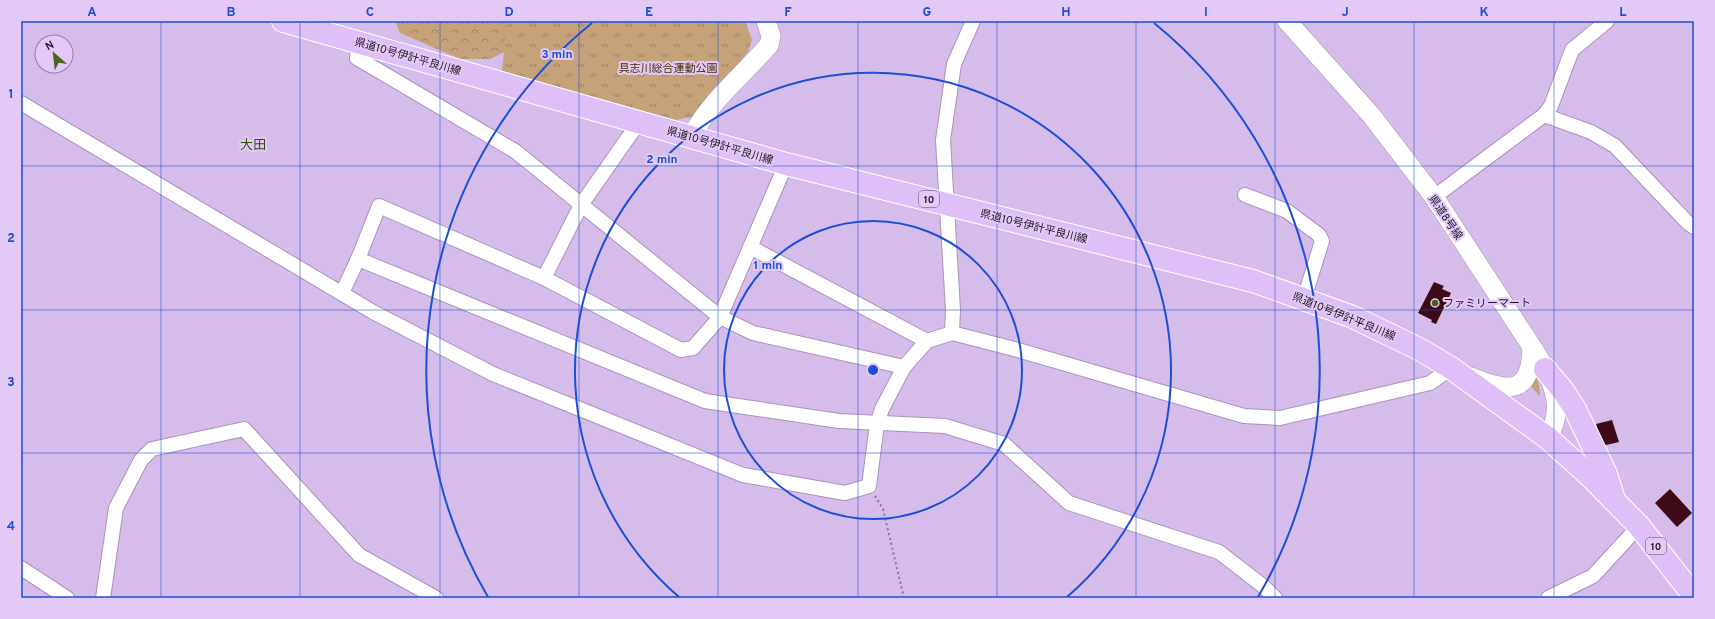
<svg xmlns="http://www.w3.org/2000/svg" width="1715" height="619" font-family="Overpass,'Noto Sans JP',sans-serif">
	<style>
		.grass { fill: url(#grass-dots) }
		.forest { fill: url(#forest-crowns) }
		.park { fill: url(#park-tufts) }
		.building { fill: #3f0a18 }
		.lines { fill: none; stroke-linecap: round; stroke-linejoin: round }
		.street-casing { stroke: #aa92be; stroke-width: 16 }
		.secondary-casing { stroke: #aa92be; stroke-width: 20 }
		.primary-casing { stroke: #fff; stroke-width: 24 }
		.path { stroke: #867496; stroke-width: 2; stroke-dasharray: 2 3; stroke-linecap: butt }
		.street { stroke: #fff; stroke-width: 14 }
		.secondary { stroke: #fff; stroke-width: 19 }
		.primary { stroke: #dfbff7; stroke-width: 22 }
		.grid { fill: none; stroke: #1d4ed8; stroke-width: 1; stroke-opacity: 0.55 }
		.ring { fill: none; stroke: #1d4ed8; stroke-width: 2 }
		.poi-dot { fill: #47661b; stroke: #e2c9f7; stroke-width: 1.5 }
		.labels { text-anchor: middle; stroke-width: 4; stroke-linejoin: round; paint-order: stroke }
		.shield { fill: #e2c9f7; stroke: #5a4c65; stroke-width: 1 }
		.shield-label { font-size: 10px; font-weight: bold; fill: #1f1627 }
		.street-label { font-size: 11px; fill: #1f1627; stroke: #e2c9f7 }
		.park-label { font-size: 11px; fill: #472b02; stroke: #e2c9f7 }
		.poi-label { font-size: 11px; fill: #1f1627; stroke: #e2c9f7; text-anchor: start }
		.quarter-label { font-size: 13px; fill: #314c03; stroke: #e2c9f7 }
		.centre { fill: #1d4ed8; stroke: #e2c9f7; stroke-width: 2 }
		.ring-label { font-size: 12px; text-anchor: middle; font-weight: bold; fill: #1d4ed8; stroke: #e2c9f7; stroke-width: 4; stroke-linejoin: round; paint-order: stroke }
		.neatline { fill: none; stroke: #1d4ed8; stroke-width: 1.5 }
		.grid-label { font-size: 13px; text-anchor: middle; font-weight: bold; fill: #1d4ed8 }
	</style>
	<defs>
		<pattern id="grass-dots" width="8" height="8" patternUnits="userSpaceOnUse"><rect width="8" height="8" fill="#c5a27a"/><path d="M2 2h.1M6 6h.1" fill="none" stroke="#9f8364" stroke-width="1.8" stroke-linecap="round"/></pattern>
		<pattern id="forest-crowns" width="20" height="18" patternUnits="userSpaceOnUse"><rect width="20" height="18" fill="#c5a27a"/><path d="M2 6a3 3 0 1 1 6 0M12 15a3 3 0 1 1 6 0" fill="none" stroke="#9f8364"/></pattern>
		<pattern id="park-tufts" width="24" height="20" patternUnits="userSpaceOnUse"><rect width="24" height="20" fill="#c5a27a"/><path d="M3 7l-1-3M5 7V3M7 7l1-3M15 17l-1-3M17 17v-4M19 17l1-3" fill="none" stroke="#9f8364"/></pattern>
	</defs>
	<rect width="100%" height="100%" fill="#d5bcea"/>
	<!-- grass -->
	<polygon class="grass" points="1534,371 1538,380 1540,396 1526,381"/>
	<!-- forest -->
	<polygon class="forest" points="395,21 522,21 518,45 490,59 460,59 400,33"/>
	<!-- park -->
	<polygon class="park" points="507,21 745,21 752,40 748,52 691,117 676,120 502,71"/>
	<!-- building -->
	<g class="building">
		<polygon points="1434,282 1444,286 1442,289 1451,293 1436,324 1431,322 1432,320 1418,313"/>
		<polygon points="1612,420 1619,442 1602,446 1596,424"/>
		<polygon points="1670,489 1692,513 1677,527 1655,503"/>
	</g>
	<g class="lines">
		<!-- street casing -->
		<g class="street-casing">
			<g id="street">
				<polyline points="358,42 357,58 515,151 720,317 753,333 904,367"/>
				<polyline points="21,103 373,312 493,374 743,475 845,493 869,486 877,424 882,409 904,367 927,341 952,333 1018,350 1244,416 1280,418 1430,383 1451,368"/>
				<polyline points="1544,115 1591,132 1615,146 1688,223 1694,227"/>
				<polyline points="1245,195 1287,211 1319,235 1322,241 1304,299"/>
				<polyline points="1434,197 1544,115 1551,106 1572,50 1607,21"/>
				<polyline points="750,247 927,341"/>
				<polyline points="358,259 705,401 839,421 945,426 1004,444 1069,503 1219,552 1263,586 1275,598"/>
				<polyline points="544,278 581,205 639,122"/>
				<polyline points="342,293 358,259 379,206 544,278 681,350 693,348 720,317 786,164"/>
				<polyline points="952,333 953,310 943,140 954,64 973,21"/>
				<polyline points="21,568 67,598"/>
				<polyline points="103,598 116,508 141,460 152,449 244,429 359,555 436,598"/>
				<polyline points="1548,598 1593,576 1639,526"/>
			</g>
		</g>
		<!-- secondary casing -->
		<g class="secondary-casing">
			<g id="secondary">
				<path d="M1287,21L1371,115L1434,197L1532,347C1544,366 1559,390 1556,414C1555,423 1551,431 1549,439"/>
				<path d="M692,136C709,102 744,74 769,45L771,36L766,21"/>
				<path d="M1471,377C1508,392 1531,396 1532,347"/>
			</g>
		</g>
		<!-- primary casing -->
		<g class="primary-casing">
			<g id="primary">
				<polyline points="283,21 786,164 1253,281 1353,317 1421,350 1451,368 1549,439 1592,478 1639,526 1694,596"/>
				<polyline points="1545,369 1564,392 1575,409 1606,474 1613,496"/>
			</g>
		</g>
		<!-- path -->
		<polyline class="path" points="875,496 883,509 904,598"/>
		<!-- street -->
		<use href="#street" class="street"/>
		<!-- secondary -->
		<use href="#secondary" class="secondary"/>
		<!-- primary -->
		<use href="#primary" class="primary"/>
	</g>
	<!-- grid -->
	<path class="grid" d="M161,21V598M300,21V598M440,21V598M579,21V598M718,21V598M858,21V598M997,21V598M1136,21V598M1275,21V598M1414,21V598M1554,21V598M21,166H1694M21,310H1694M21,453H1694"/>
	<!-- distance rings -->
	<g class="ring">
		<circle cx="873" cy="370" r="149"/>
		<path d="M679 597A298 298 0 1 1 1067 597"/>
		<path d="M488 597A447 447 0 0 1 592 23M1154 23A447 447 0 0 1 1258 597"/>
	</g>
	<!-- markers -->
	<circle class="poi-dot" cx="1435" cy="303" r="4"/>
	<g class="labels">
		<!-- shield labels -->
		<g class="shield">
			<rect x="919" y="191" width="20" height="16" rx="3"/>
			<rect x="1646" y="538" width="20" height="16" rx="3"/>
		</g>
		<g class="shield-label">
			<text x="929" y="203">10</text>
			<text x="1656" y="550">10</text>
		</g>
		<!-- street labels -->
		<g class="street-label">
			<text transform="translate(408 56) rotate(16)" y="4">県道10号伊計平良川線</text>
			<text transform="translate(720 145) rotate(16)" y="4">県道10号伊計平良川線</text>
			<text transform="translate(1446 217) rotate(56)" y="4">県道8号線</text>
			<text transform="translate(1034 226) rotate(14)" y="4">県道10号伊計平良川線</text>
			<text transform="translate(1344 316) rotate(22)" y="4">県道10号伊計平良川線</text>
		</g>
		<!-- park labels -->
		<g class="park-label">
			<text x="668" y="72">具志川総合運動公園</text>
		</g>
		<!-- poi labels -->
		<g class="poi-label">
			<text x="1443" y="307">ファミリーマート</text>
		</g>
		<!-- quarter labels -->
		<g class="quarter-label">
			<text x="253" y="149">大田</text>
		</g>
	</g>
	<circle cx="873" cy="370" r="6" class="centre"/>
	<g class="ring-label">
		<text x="557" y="58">3 min</text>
		<text x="662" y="163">2 min</text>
		<text x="768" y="269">1 min</text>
	</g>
	<!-- border -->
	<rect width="1715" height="619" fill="none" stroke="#e2c9f7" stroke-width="44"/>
	<!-- north arrow -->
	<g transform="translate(54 54) rotate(332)"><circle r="19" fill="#e2c9f7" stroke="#9481a4"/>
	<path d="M0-3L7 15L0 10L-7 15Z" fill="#47661b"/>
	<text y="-6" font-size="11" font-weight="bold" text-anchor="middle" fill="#1f1627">N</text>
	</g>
	<rect x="22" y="22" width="1671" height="575" class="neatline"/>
	<g class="grid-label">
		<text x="92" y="16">A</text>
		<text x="231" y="16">B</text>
		<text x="370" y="16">C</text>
		<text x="509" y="16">D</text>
		<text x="649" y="16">E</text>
		<text x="788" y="16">F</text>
		<text x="927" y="16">G</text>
		<text x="1066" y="16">H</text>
		<text x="1206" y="16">I</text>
		<text x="1345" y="16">J</text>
		<text x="1484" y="16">K</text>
		<text x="1623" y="16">L</text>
		<text x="11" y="98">1</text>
		<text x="11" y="242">2</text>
		<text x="11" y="386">3</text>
		<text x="11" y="530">4</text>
	</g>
</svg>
